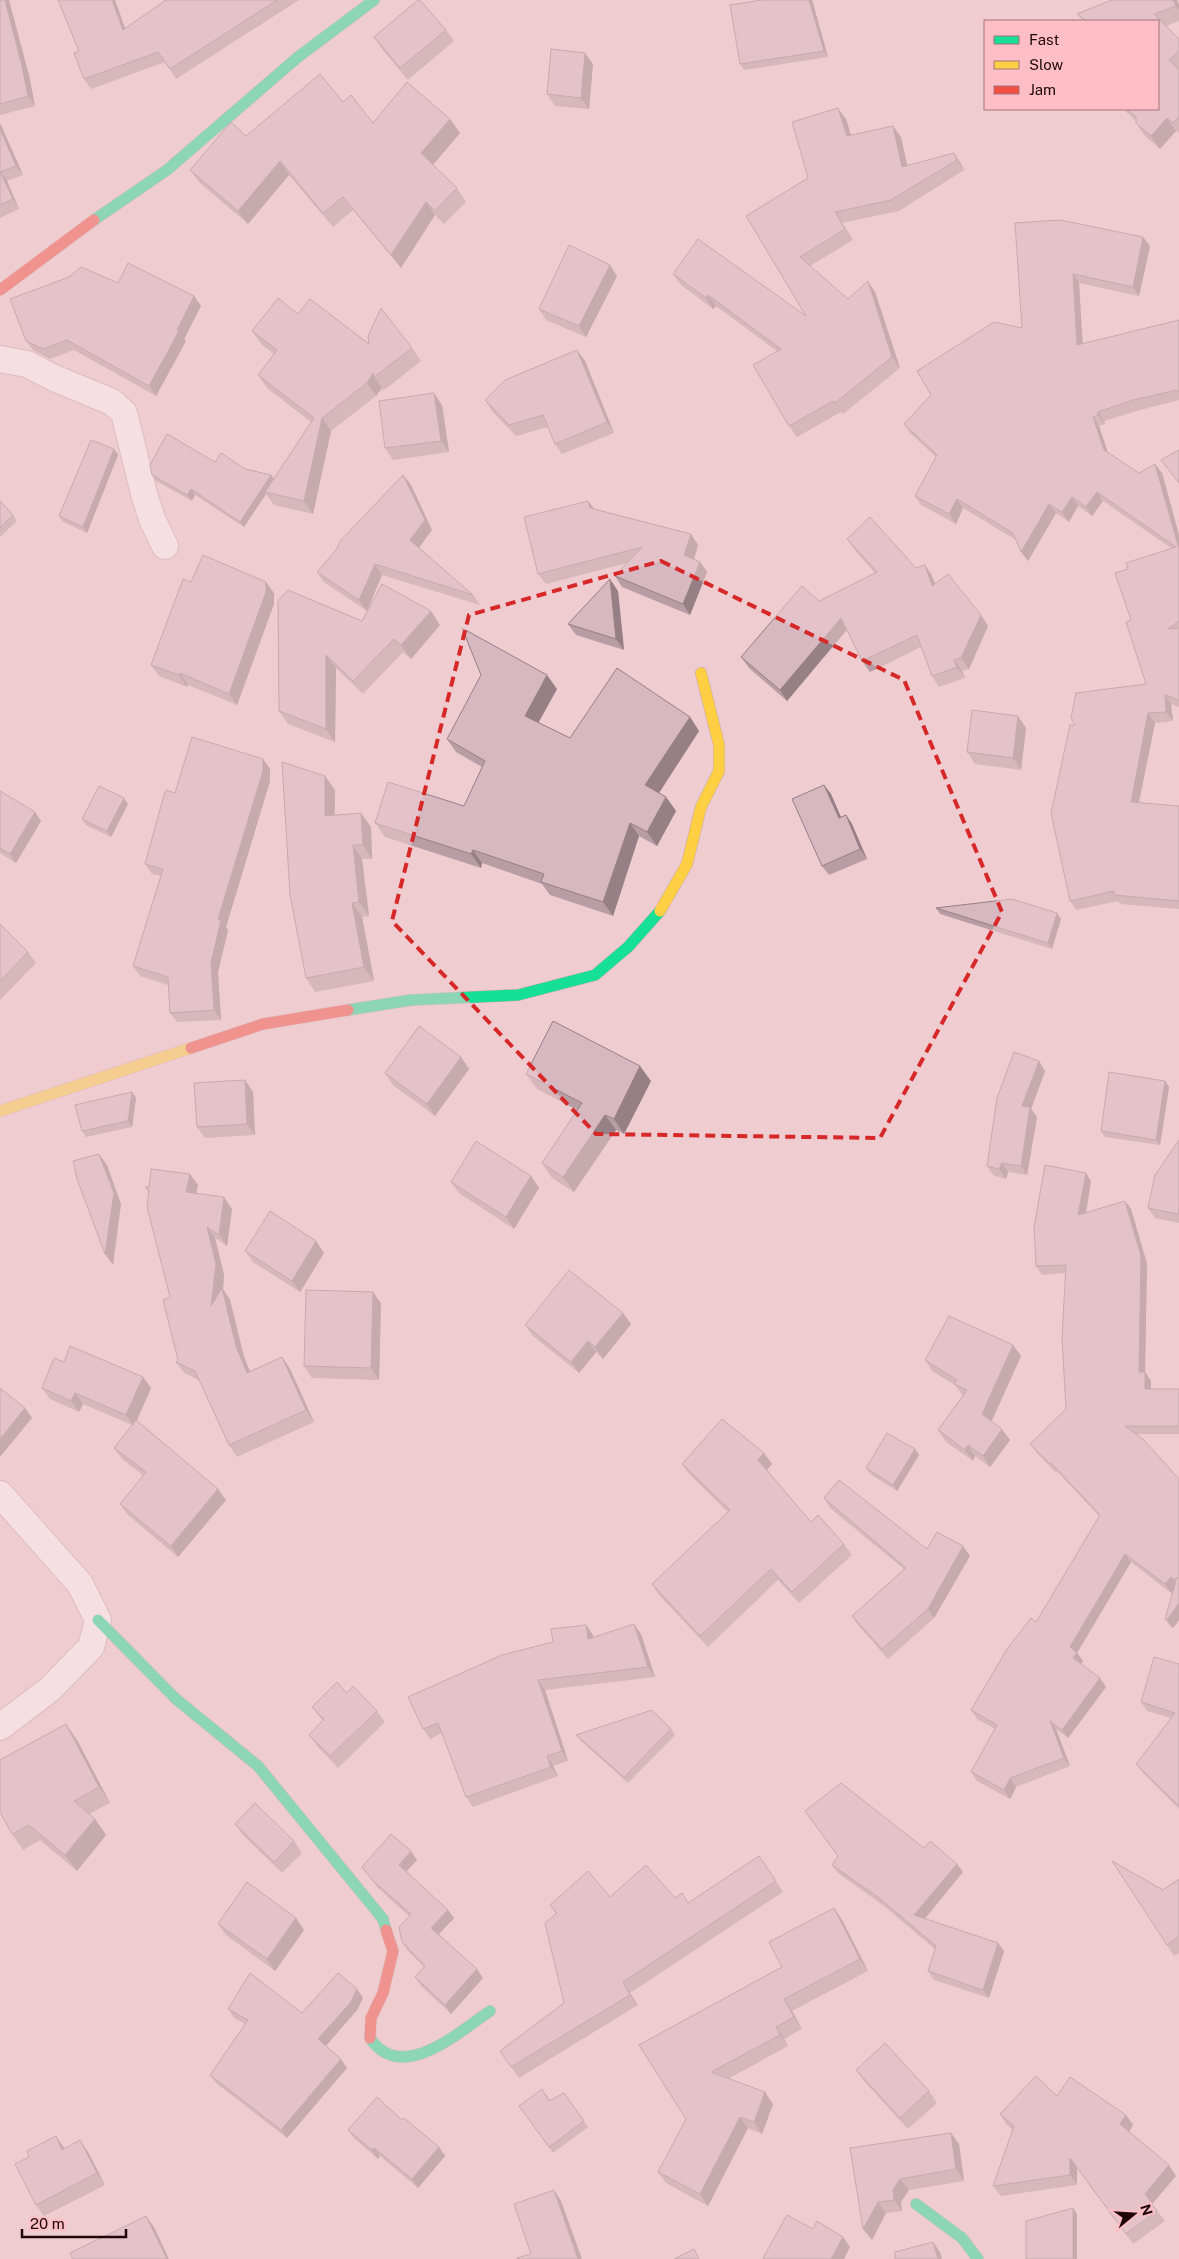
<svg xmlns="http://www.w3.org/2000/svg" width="1179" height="2259" font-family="'Public Sans',sans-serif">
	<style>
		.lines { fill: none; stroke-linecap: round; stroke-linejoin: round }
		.street-casing { stroke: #c7a9ad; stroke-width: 28 }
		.fast-casing { stroke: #c7a9ad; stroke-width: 12 }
		.slow-casing { stroke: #c7a9ad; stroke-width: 12 }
		.jam-casing { stroke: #c7a9ad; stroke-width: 12 }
		.street { stroke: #fdf7f8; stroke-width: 26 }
		.fast { stroke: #16e098; stroke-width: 11 }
		.slow { stroke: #ffcf43; stroke-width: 11 }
		.jam { stroke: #f24e42; stroke-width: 11 }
		.wall { fill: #b99da5 }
		.shaded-wall { fill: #968086 }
		.building { fill: #d7b7c0; stroke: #968086 }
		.marked { fill: none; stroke: #d62828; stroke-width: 4; stroke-dasharray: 10 6; stroke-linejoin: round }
	</style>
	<rect width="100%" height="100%" fill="#efccd0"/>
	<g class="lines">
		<!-- street casing -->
		<g class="street-casing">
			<g id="street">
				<polyline points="0,359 27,364 54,378 112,402 124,413 144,494 152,519 165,546"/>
				<polyline points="0,1494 80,1584 98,1620 91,1647 50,1689 0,1727"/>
			</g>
		</g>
		<!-- fast casing -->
		<g class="fast-casing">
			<g id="fast">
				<polyline points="94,220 167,170 298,57 374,0"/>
				<polyline points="348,1010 411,1000 518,995 595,975 628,947 660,911"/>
				<polyline points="98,1620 176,1699 258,1766 383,1919 386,1930"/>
				<path d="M370,2038C401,2085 459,2032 490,2011"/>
				<polyline points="916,2204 962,2238 978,2259"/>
			</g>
		</g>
		<!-- slow casing -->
		<g class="slow-casing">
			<g id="slow">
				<polyline points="660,911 687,864 701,807 719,771 719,745 701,673"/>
				<polyline points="0,1111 191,1048"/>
			</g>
		</g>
		<!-- jam casing -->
		<g class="jam-casing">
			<g id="jam">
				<polyline points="0,290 94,220"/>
				<polyline points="191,1048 263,1024 348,1010"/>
				<polyline points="370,2038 371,2018 383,1993 393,1951 386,1930"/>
			</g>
		</g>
		<!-- street -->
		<use href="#street" class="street"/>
		<!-- fast -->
		<use href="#fast" class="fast"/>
		<!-- slow -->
		<use href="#slow" class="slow"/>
		<!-- jam -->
		<use href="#jam" class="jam"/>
	</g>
	<!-- wall -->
	<g class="wall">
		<polygon points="0,0 29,75 35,106 0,115"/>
		<polygon points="58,0 115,0 125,28 166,0 299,0 176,79 165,62 91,89 84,79 79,51"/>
		<polygon points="812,0 828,57 744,70 740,64"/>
		<polygon points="1112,0 1177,0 1179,5 1179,21 1166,26 1179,39 1179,133 1176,131 1160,149 1145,136 1136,123 1136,121 1123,109 1158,109 1158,21 1083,21 1077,14"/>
		<polygon points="446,30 454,41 408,80 382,49 374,37"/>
		<polygon points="593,64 589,109 555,106 547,94"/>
		<polygon points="343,102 373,123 450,119 460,133 433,165 457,188 466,202 444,224 435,215 401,268 353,210 333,227 289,175 248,224 200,183 190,170 246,136"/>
		<polygon points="846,119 851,135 901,137 907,166 954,153 961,164 964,170 899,211 842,223 853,240 810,266 848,299 875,292 900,368 843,414 841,412 797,437 789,426 777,351 716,306 713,309 681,285 673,274 806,316 746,216 808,178"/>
		<polygon points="0,123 23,175 7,181 19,209 0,218"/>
		<polygon points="1015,223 1150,246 1139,296 1079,283 1083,344 1179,320 1179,400 1140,410 1104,421 1105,424 1099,426 1108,453 1139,473 1162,473 1179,535 1179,707 1171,704 1173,721 1155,723 1139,803 1179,806 1179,909 1120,904 1118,901 1076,910 1070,901 1075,725 1146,684 1131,620 1128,569 1171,548 1103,501 1092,516 1078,506 1069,522 1056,513 1028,561 1016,540 963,508 956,524 921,505 915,496 936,457 910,433 904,424 1022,328"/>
		<polygon points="617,276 586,337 546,320 539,309"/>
		<polygon points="194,296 201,306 184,339 186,341 156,396 74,350 50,359 33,350 26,341"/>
		<polygon points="298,314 369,344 412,348 421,361 383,391 382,388 376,396 331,431 313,514 274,505 266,494 244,527 195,495 192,501 156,481 152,475 215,462 271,475 274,479 311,422 267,388 258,375 274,354 262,345 252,331"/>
		<polygon points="577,350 585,361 614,433 562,454 555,444 548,427 516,436 492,411 485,400"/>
		<polygon points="442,405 449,452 393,460 385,448"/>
		<polygon points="114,449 118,455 87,533 63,522 59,516"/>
		<polygon points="403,475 411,485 432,530 419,548 473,595 480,605 382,575 367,611 324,582 317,572"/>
		<polygon points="0,501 13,515 17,521 0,537"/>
		<polygon points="588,501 594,509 691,534 698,545 694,559 700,562 707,572 690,615 622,587 615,576 627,563 546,584 538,574"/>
		<polygon points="847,539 916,568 925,565 932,576 935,584 988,626 969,669 962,671 965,678 939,687 932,676 921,647 870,672 862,661 847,630 787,701 749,668 741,657 819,601 875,573 854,549"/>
		<polygon points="191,582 274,593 274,604 237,705 188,685 187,687 159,676 151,665"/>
		<polygon points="618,591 624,650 576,635 568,624"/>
		<polygon points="278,601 362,621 440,625 411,659 403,652 363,694 336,668 335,742 288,724 279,711"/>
		<polygon points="557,689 538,722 570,738 690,717 699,731 659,793 666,797 676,811 657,846 639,836 613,916 550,895 542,884 482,863 481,868 385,837 375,823 464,806 482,767 456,752 447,739"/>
		<polygon points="1026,728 1021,770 975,764 967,752"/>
		<polygon points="263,759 270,769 270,781 226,927 228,930 218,972 221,1020 177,1022 170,1013 168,985 140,976 133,966 161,876 152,874 145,864 175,793"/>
		<polygon points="824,785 831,794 841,817 846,815 852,824 867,859 829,875 822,866"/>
		<polygon points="335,790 335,815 371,827 372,859 362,859 369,916 362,917 374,981 315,992 306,978"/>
		<polygon points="0,791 41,821 16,863 0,853"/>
		<polygon points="128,804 111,837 86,825 82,819"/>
		<polygon points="936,908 1057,913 1061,919 1052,949 940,914"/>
		<polygon points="0,924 28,952 36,963 0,1000"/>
		<polygon points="461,1057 469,1069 435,1116 393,1085 385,1073"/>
		<polygon points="1039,1061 1045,1071 1031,1109 1037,1117 1027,1175 1008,1172 1006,1179 993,1175 987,1166"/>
		<polygon points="526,1074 651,1081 624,1134 616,1130 574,1192 552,1178 542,1163 577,1110 537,1089"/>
		<polygon points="1165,1081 1169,1087 1160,1145 1105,1137 1101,1131"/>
		<polygon points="132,1092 136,1098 132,1127 86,1137 82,1131"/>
		<polygon points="253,1092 255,1135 205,1138 197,1127"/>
		<polygon points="1179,1140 1179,1223 1155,1218 1148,1208"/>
		<polygon points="531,1176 539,1188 514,1229 459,1193 451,1182"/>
		<polygon points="1091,1181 1086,1213 1125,1201 1131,1209 1147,1264 1145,1372 1151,1381 1151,1389 1179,1390 1179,1434 1136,1434 1179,1479 1179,1620 1173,1628 1171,1627 1165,1619 1173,1591 1171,1593 1131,1562 1077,1653 1083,1661 1081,1664 1100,1678 1106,1687 1068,1738 1056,1729 1070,1766 1016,1787 1010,1799 977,1781 971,1772 995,1729 977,1719 971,1710 1036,1622 1099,1516 1057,1471 1056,1473 1036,1452 1030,1444 1066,1409 1066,1273 1042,1275 1036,1266"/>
		<polygon points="198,1185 196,1194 232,1209 227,1246 215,1238 224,1275 223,1289 230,1300 244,1357 250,1371 282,1357 290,1369 314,1422 237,1457 229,1445 199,1380 184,1373 176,1362 178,1360 170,1297 149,1193 145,1187 149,1187"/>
		<polygon points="245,1251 324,1253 300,1292 253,1262"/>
		<polygon points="381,1303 379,1380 312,1378 304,1366"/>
		<polygon points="623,1313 631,1324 603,1359 596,1352 579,1373 533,1336 525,1325"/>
		<polygon points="1013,1345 1021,1356 991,1421 1010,1440 990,1467 975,1456 973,1461 946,1442 938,1430 963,1396 955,1385 932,1371 925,1360"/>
		<polygon points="143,1377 151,1388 137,1421 226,1500 178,1557 128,1515 120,1504 144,1476 122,1459 114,1448 132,1425 83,1404 79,1412 50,1399 42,1388"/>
		<polygon points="915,1449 919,1455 897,1491 870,1474 866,1468"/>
		<polygon points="764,1453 772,1464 767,1470 811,1522 844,1544 852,1555 799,1603 778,1580 708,1647 659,1595 652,1584 728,1512 690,1475 682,1464"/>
		<polygon points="824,1498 927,1549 970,1556 934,1618 888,1659 858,1625 852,1616 904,1569 830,1508"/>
		<polygon points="586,1625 593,1635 593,1638 641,1634 655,1677 545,1690 568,1761 553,1766 558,1776 473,1807 466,1797 442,1733 430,1739 423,1729 553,1642"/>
		<polygon points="1179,1664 1179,1809 1142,1772 1136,1764 1171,1718 1147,1711 1141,1702"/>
		<polygon points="347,1693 377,1711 385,1722 338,1768 317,1746 309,1735 323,1721 312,1707"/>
		<polygon points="671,1729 675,1735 628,1783 580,1740 576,1735"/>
		<polygon points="77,1740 110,1803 89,1814 95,1819 106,1835 77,1871 40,1840 23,1850 12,1834"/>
		<polygon points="235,1824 294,1841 302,1853 282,1873 243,1835"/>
		<polygon points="924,1848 963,1872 925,1919 998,1943 1004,1951 989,1998 934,1980 928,1971 935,1949 884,1906 838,1873 832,1865"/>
		<polygon points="759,1856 783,1892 630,1993 638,2005 519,2078 500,2051 564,2003 556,1914 550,1905 610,1897 675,1898 689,1903"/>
		<polygon points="417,1860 406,1872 454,1918 439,1934 483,1978 451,2014 421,1986 415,1977 424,1967 408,1951 402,1942 409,1916 378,1888 362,1867"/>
		<polygon points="1179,1879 1179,1953 1174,1956 1167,1945 1163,1890"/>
		<polygon points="834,1908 842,1920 868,1971 792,2011 802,2029 784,2039 788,2046 728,2079 773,2104 762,2134 748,2128 708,2206 666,2183 658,2172 686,2119 639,2045 782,1967"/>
		<polygon points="296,1918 304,1930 275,1971 226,1935 218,1924"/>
		<polygon points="357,1989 363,1998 357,2010 326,2046 347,2068 287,2138 216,2083 210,2075 245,2024 234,2018 228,2009 302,2013"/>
		<polygon points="856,2070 929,2091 937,2103 908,2129 864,2081"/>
		<polygon points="564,2093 588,2127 553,2153 519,2106 546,2094 550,2101"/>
		<polygon points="1057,2096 1126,2115 1133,2125 1129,2131 1176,2176 1152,2204 1165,2221 1133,2244 1077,2168 1077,2185 1001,2196 993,2186 1013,2130 1007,2125 1000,2114"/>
		<polygon points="402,2120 439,2147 445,2156 418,2188 380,2156 378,2159 354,2138 348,2130"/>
		<polygon points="951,2133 959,2144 964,2181 909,2190 901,2202 902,2211 886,2213 872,2240 850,2148"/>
		<polygon points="64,2149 88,2152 105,2185 44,2216 36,2205"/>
	</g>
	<!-- shaded-wall -->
	<g class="shaded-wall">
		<polygon points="5,0 9,0 29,75 35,106 28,96"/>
		<polygon points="112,0 115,0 129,40 123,30"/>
		<polygon points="809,0 812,0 828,57 824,51"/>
		<polygon points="1173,0 1177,0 1179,5 1179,10 1176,6"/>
		<polygon points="585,53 593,64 589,109 581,98"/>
		<polygon points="838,108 846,119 854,147 847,136"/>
		<polygon points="1167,118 1176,131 1160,149 1151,136"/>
		<polygon points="450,119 460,133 431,167 421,153"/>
		<polygon points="0,123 23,175 16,166 0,129"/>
		<polygon points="893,126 901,137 910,178 902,167"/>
		<polygon points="954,153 961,164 964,170 957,160"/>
		<polygon points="280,161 289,175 248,224 238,211"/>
		<polygon points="0,172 7,181 19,209 13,199"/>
		<polygon points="426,202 435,215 401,268 391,255"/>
		<polygon points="835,212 842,223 853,240 845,229"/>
		<polygon points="1143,237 1150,246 1139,296 1133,287"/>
		<polygon points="610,265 617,276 586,337 579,326"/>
		<polygon points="1073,274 1079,283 1083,354 1077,345"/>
		<polygon points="868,281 875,292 900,368 892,357"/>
		<polygon points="708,295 716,306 713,309 706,298"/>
		<polygon points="194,296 201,306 184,339 186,341 156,396 149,386"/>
		<polygon points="577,350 585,361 614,433 607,422"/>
		<polygon points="373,373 374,377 382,388 376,396 367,383"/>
		<polygon points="434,393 442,405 449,452 441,441"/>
		<polygon points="1098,412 1104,421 1105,424 1098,415"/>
		<polygon points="1093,417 1099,426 1110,459 1104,450"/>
		<polygon points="322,418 331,431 313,514 304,501"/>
		<polygon points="114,449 118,455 87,533 83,527"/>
		<polygon points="1155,464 1162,473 1179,535 1179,549"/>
		<polygon points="271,475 275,481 265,492 266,494 244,527 240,522"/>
		<polygon points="403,475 411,485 432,530 417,550 410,540"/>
		<polygon points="191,489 195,495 192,501 187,495"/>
		<polygon points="1097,492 1103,501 1092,516 1086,507"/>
		<polygon points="1072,497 1078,506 1069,522 1062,512"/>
		<polygon points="957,499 963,508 956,524 949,514"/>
		<polygon points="588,501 596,511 590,508"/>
		<polygon points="1049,504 1056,513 1028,561 1021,552"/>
		<polygon points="691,534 698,545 692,566 684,555"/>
		<polygon points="700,562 707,572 690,615 683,604"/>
		<polygon points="375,564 382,575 367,611 359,600"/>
		<polygon points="925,565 932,576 940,597 932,586"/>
		<polygon points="610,579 618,591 624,650 616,639"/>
		<polygon points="266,582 274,593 274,604 237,705 229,694"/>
		<polygon points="431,611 440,625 411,659 401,645"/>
		<polygon points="981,615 988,626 969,669 961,658"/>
		<polygon points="841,618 848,628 787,701 780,690"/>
		<polygon points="326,655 336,668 335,742 326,729"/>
		<polygon points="954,660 962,671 965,678 957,667"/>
		<polygon points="180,673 188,685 187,687 179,675"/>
		<polygon points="547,675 557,689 535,729 525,716"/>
		<polygon points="1165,695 1171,704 1173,721 1166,712"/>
		<polygon points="1148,713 1155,723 1137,811 1131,802"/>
		<polygon points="1018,716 1026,728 1021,770 1013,758"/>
		<polygon points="690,717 699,731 655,799 645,785"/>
		<polygon points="263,759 270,769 270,781 226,927 228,930 218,972 221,1020 214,1010 211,963 218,919"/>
		<polygon points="325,776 335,790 334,829 325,816"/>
		<polygon points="824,785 831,794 845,827 839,818"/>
		<polygon points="666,797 676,811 657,846 647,832"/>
		<polygon points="124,798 128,804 111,837 107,831"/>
		<polygon points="35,812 41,821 16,863 10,854"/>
		<polygon points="361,813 371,827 372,859 363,845"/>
		<polygon points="846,815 852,824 867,859 860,849"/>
		<polygon points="630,823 639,836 613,916 603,902"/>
		<polygon points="353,845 362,859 369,916 359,902"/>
		<polygon points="473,850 482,863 481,868 471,854"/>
		<polygon points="352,903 362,917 374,981 364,967"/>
		<polygon points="1057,913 1061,919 1052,949 1048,943"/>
		<polygon points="461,1057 469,1069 435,1116 427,1104"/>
		<polygon points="1039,1061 1045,1071 1031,1109 1037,1117 1027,1175 1021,1166 1022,1106"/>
		<polygon points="640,1066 651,1081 624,1134 614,1119"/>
		<polygon points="245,1080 253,1092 255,1135 247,1124"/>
		<polygon points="1165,1081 1169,1087 1160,1145 1156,1140"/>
		<polygon points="132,1092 136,1098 132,1127 128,1121"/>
		<polygon points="605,1115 616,1130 574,1192 563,1177"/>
		<polygon points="99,1154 107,1165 121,1204 113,1265 105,1254"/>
		<polygon points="1002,1163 1008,1172 1006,1179 999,1169"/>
		<polygon points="1086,1173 1091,1181 1084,1224 1078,1215"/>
		<polygon points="190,1174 198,1185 194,1204 186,1192"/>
		<polygon points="531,1176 539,1188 514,1229 506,1217"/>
		<polygon points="224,1197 232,1209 227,1246 219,1235"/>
		<polygon points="1125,1201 1131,1209 1147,1264 1145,1372 1151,1381 1151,1397 1145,1389 1139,1372"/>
		<polygon points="207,1227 215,1238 224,1275 223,1289 230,1300 244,1357 255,1384 247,1373 211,1306"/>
		<polygon points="316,1241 324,1253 300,1292 292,1281"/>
		<polygon points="373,1292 381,1303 379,1380 371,1368"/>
		<polygon points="623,1313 631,1324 603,1359 595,1347"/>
		<polygon points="588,1341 596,1352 579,1373 571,1362"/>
		<polygon points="1013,1345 1021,1356 990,1425 982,1414"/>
		<polygon points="282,1357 290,1369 314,1422 306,1410"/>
		<polygon points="143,1377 151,1388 134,1426 126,1415"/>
		<polygon points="75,1393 83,1404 79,1412 71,1401"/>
		<polygon points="25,1408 32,1418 0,1457 0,1439"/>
		<polygon points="1002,1429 1010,1440 990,1467 983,1456"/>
		<polygon points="968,1445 975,1456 973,1461 965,1450"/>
		<polygon points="915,1449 919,1455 897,1491 893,1485"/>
		<polygon points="764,1453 772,1464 766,1471 758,1460"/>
		<polygon points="218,1489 226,1500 178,1557 171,1546"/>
		<polygon points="963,1546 970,1556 934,1618 928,1609"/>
		<polygon points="1125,1554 1131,1562 1077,1653 1083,1661 1079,1667 1073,1658 1070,1647"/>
		<polygon points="1171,1577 1177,1585 1171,1593 1165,1584"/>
		<polygon points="1179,1603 1179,1620 1173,1628 1167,1620"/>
		<polygon points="634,1624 641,1634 655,1677 648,1667"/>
		<polygon points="586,1625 593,1635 595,1649 588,1639"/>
		<polygon points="1100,1678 1106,1687 1068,1738 1062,1730"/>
		<polygon points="538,1680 545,1690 568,1761 562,1751"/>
		<polygon points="1050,1721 1056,1729 1070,1766 1064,1758"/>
		<polygon points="66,1724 77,1740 110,1803 99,1787"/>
		<polygon points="547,1756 553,1766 558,1776 551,1767"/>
		<polygon points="1010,1778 1016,1787 1010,1799 1004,1790"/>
		<polygon points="95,1819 106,1835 77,1871 65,1855"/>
		<polygon points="411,1851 417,1860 405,1873 399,1865"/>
		<polygon points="957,1864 963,1872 920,1924 914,1915"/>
		<polygon points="834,1908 842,1920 868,1971 860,1959"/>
		<polygon points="448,1910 454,1918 437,1936 431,1928"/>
		<polygon points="296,1918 304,1930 275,1971 267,1959"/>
		<polygon points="998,1943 1004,1951 989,1998 983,1990"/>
		<polygon points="477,1969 483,1978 451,2014 445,2005"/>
		<polygon points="623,1982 630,1993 638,2005 630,1995"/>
		<polygon points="357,1989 363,1998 357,2010 324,2048 318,2039"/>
		<polygon points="784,1999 792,2011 802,2029 794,2017"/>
		<polygon points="776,2027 784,2039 788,2046 780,2035"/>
		<polygon points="341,2059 347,2068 287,2138 281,2130"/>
		<polygon points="765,2092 773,2104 762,2134 754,2122"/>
		<polygon points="1126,2115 1133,2125 1128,2134 1120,2124"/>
		<polygon points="740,2117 748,2128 708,2206 700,2194"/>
		<polygon points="951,2133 959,2144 964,2181 956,2169"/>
		<polygon points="56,2136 64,2148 70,2161 62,2150"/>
		<polygon points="80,2140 88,2152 105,2185 97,2173"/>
		<polygon points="439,2147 445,2156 418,2188 412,2179"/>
		<polygon points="374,2148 380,2156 378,2159 372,2150"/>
		<polygon points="1070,2158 1077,2168 1077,2185 1070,2175"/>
		<polygon points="1169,2165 1176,2176 1152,2204 1145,2194"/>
		<polygon points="900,2179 909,2190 901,2202 902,2211 894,2200 893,2190"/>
		<polygon points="554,2190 561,2201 582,2259 578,2259"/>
		<polygon points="878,2202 886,2213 872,2240 863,2229"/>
		<polygon points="1073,2208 1077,2214 1077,2259 1073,2259"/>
		<polygon points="146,2216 154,2227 169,2259 167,2259"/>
		<polygon points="843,2237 850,2247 844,2259 831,2259"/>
		<polygon points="933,2242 940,2252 942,2259 938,2259"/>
	</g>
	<!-- building -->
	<g class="building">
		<polygon points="0,0 5,0 22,66 28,96 0,104"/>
		<polygon points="58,0 112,0 123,30 166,0 277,0 170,69 158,52 84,79 74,53 79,51"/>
		<polygon points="418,0 420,0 446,30 400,68 374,37"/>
		<polygon points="762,0 809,0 824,51 740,64 730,5"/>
		<polygon points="1112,0 1173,0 1176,6 1154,14 1179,39 1179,51 1169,60 1179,70 1179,117 1173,123 1167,118 1151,136 1136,123 1136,117 1127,109 1158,109 1158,21 1086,21 1077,14"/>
		<polygon points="551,49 585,53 581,98 547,94"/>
		<polygon points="320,74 343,102 351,95 373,123 407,82 450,119 421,153 457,188 435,211 426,202 391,255 343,197 323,213 280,161 238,211 190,170 231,122 246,136"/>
		<polygon points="838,108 847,136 893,126 902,167 954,153 957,160 891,200 835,212 845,229 800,257 848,299 868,281 892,357 835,403 833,401 789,426 753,365 781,349 708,295 706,298 673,274 698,239 806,316 746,216 808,178 792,122"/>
		<polygon points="0,129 16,166 0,172 13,199 0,205"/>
		<polygon points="1060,220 1143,237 1133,287 1073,274 1077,345 1179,320 1179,392 1177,390 1133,400 1098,412 1098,415 1093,417 1104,450 1139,473 1155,464 1179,549 1179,621 1168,629 1179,628 1179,700 1165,695 1166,712 1148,713 1131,802 1179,806 1179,901 1114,895 1114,891 1070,901 1051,813 1070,725 1075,725 1071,718 1076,693 1146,684 1126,622 1131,620 1115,573 1128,569 1126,563 1176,547 1097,492 1086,507 1072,497 1062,512 1049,504 1021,552 1013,533 957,499 949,514 915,496 937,455 904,424 931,395 917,371 994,322 1022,328 1015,223"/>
		<polygon points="569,245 610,265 579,326 539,309"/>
		<polygon points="128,263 194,296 177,330 179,331 149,386 67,340 43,349 26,341 10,299 69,277 81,267 118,283"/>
		<polygon points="278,298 298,314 310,299 369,344 368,336 381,308 412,348 374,377 373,373 367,383 322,418 304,501 265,492 314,418 258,375 277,350 252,331"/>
		<polygon points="577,350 607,422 555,444 543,415 509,425 485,400 505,380"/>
		<polygon points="434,393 441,441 385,448 379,401"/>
		<polygon points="167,434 215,462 221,453 245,469 271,475 240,522 191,489 187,495 152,475 150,465"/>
		<polygon points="91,440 114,449 83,527 59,516"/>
		<polygon points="1179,450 1179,483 1161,460"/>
		<polygon points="403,475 425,520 410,540 473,595 375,564 359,600 317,572 336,550 341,540"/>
		<polygon points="0,501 13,515 0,528"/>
		<polygon points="588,501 590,508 691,534 684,555 700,562 683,604 615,576 642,547 538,574 524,517"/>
		<polygon points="870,517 916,568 925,565 932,586 948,574 981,615 961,658 954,660 957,667 932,676 917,635 862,661 841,618 780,690 741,657 802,586 819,601 877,572 847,539"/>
		<polygon points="203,555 266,582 266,592 229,694 180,673 179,675 151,665 183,579 191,582"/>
		<polygon points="610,579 616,639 568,624"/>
		<polygon points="382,584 431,611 401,645 394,639 353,681 326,655 326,729 279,711 278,601 288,590 362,621"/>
		<polygon points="462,628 547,675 525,716 570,738 617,668 690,717 645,785 666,797 647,832 630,823 603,902 541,882 544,874 473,850 471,854 375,823 388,782 464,806 485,761 447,739 481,675"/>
		<polygon points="972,710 1018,716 1013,758 967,752"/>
		<polygon points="192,737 263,759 263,771 218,919 221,920 211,963 214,1010 170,1013 168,977 133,966 163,869 145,864 164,795 166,790 175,793"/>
		<polygon points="282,762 325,776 325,816 361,813 363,845 353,845 359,902 352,903 364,967 306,978 290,895"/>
		<polygon points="824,785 839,818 846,815 860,849 822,866 792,799"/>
		<polygon points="99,786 124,798 107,831 82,819"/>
		<polygon points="0,791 35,812 10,854 0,848"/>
		<polygon points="1012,899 1057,913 1048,943 936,908"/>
		<polygon points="0,924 28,952 0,981"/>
		<polygon points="553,1021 640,1066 614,1119 605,1115 563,1177 542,1163 582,1103 526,1074"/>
		<polygon points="419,1026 461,1057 427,1104 385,1073"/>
		<polygon points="1014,1052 1039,1061 1022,1106 1030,1107 1021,1166 1002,1163 999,1169 987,1166 997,1098"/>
		<polygon points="1109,1072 1165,1081 1156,1140 1101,1131"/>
		<polygon points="245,1080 247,1124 197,1127 194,1083"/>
		<polygon points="132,1092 128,1121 82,1131 75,1105"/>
		<polygon points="1179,1140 1179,1207 1178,1214 1148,1208 1155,1175"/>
		<polygon points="476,1141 531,1176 506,1217 451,1182"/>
		<polygon points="99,1154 114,1193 105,1254 77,1179 73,1161"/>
		<polygon points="1045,1165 1086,1173 1078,1215 1125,1201 1141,1256 1139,1372 1145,1372 1145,1389 1179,1389 1179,1426 1125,1426 1143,1439 1179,1479 1179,1603 1167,1620 1165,1619 1177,1577 1175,1580 1171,1577 1165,1584 1125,1554 1070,1647 1077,1653 1073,1658 1100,1678 1062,1730 1050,1721 1064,1758 1010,1778 1004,1790 971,1772 997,1725 971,1710 1007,1649 1031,1618 1036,1622 1100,1515 1051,1463 1050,1464 1030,1444 1066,1409 1062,1338 1066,1265 1036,1266 1034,1227"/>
		<polygon points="151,1169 190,1174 186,1192 224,1197 219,1235 207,1227 216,1264 211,1306 222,1288 236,1346 247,1373 282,1357 306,1410 229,1445 195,1371 176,1362 178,1360 163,1300 170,1297 147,1207 149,1190 145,1187 149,1187"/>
		<polygon points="270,1211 316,1241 292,1281 245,1251"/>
		<polygon points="569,1270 623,1313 595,1347 588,1341 571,1362 525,1325"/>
		<polygon points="306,1290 373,1292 371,1368 304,1366"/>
		<polygon points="949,1316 1013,1345 982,1414 1002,1429 983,1456 968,1445 965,1450 938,1430 967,1390 954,1384 957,1380 925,1360"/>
		<polygon points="70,1346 143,1377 126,1415 75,1393 71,1401 42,1388 54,1358 64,1362"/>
		<polygon points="0,1388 25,1408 0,1439"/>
		<polygon points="722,1419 764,1453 758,1460 811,1522 818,1515 844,1544 792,1592 771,1569 700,1636 652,1584 730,1510 682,1464"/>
		<polygon points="136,1420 218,1489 171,1546 120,1504 146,1472 114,1448"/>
		<polygon points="887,1433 915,1449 893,1485 866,1468"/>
		<polygon points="839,1480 927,1549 937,1532 963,1546 928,1609 882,1649 852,1616 906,1568 824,1498"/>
		<polygon points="634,1624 648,1667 538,1680 562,1751 547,1756 551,1767 466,1797 438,1723 423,1729 408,1697 502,1655 553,1642 551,1629 586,1625 588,1639"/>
		<polygon points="1154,1657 1179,1664 1179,1806 1136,1764 1175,1713 1141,1702"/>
		<polygon points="337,1682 347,1693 353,1686 377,1711 330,1756 309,1735 324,1719 312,1707"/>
		<polygon points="652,1710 671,1729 624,1777 576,1735"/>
		<polygon points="66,1724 99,1787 74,1801 95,1819 65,1855 29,1825 12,1834 0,1812 0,1760"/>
		<polygon points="841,1783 924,1848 930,1841 957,1864 914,1915 998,1943 983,1990 928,1971 936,1946 878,1897 832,1865 838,1856 805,1811"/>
		<polygon points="255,1803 294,1841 274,1862 235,1824"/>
		<polygon points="391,1834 411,1851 399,1865 448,1910 431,1928 477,1969 445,2005 415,1977 425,1966 402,1942 399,1927 411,1914 372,1880 362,1867"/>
		<polygon points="759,1856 776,1881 623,1982 630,1995 511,2067 500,2051 564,2003 545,1923 557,1913 550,1905 588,1871 610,1897 646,1865 675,1898 682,1893 688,1903"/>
		<polygon points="1112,1861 1163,1890 1179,1879 1179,1936 1167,1945"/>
		<polygon points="247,1882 296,1918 267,1959 218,1924"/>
		<polygon points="834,1908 860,1959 784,1999 794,2017 776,2027 780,2035 711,2072 765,2092 754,2122 740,2117 700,2194 658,2172 686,2119 639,2045 782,1967 769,1942"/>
		<polygon points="250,1973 302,2013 338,1973 357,1989 351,2002 318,2039 341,2059 281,2130 210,2075 248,2020 228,2009"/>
		<polygon points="885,2043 929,2091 900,2118 856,2070"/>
		<polygon points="1036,2076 1057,2096 1070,2077 1126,2115 1120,2124 1169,2165 1145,2194 1157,2211 1126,2234 1070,2158 1070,2175 993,2186 1014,2126 1000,2114"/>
		<polygon points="542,2089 549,2101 564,2093 584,2121 549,2147 519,2106"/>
		<polygon points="377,2097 402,2120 404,2118 439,2147 412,2179 374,2148 372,2150 348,2130"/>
		<polygon points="951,2133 956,2169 900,2179 893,2190 894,2200 878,2202 863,2229 850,2148"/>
		<polygon points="56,2136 62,2150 80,2140 97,2173 36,2205 15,2164 29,2157 27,2151"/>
		<polygon points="554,2190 578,2259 517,2259 517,2258 531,2254 514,2204"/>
		<polygon points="1073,2208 1073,2259 1026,2259 1026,2221"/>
		<polygon points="787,2215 813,2229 817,2221 843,2237 831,2259 765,2259 763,2258"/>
		<polygon points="146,2216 167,2259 73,2259 70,2253"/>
		<polygon points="933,2242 938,2259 895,2259 895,2252"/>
		<polygon points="694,2249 699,2259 674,2259"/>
	</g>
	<!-- marked area -->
	<path d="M0 0H1179V2259H0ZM661,561L904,680L1002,912L880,1138L596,1134L392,921L469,615Z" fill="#efccd0" fill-opacity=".55" fill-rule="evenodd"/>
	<path class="marked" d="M661,561L904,680L1002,912L880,1138L596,1134L392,921L469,615Z"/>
	<!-- legend -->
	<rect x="984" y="20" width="175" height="90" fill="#fdbec6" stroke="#a4747b"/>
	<rect x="994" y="36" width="25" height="8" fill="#16e098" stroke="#a4747b"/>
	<text x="1029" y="45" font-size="15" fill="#1f060b">Fast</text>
	<rect x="994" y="61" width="25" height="8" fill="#ffcf43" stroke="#a4747b"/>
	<text x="1029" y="70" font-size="15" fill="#1f060b">Slow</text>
	<rect x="994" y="86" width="25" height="8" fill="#f24e42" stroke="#a4747b"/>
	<text x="1029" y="95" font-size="15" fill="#1f060b">Jam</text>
	<!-- north arrow -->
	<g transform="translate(1134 2214) rotate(72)" stroke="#fdbec6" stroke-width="4" paint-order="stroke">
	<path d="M0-4L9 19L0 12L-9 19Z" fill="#1f060b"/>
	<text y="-8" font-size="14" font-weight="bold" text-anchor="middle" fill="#1f060b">N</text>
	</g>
	<!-- scale -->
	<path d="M22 2229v8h104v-8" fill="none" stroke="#1f060b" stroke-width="2.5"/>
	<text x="30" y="2229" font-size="15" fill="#1f060b" stroke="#fdbec6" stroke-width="4" paint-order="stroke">20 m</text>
</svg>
